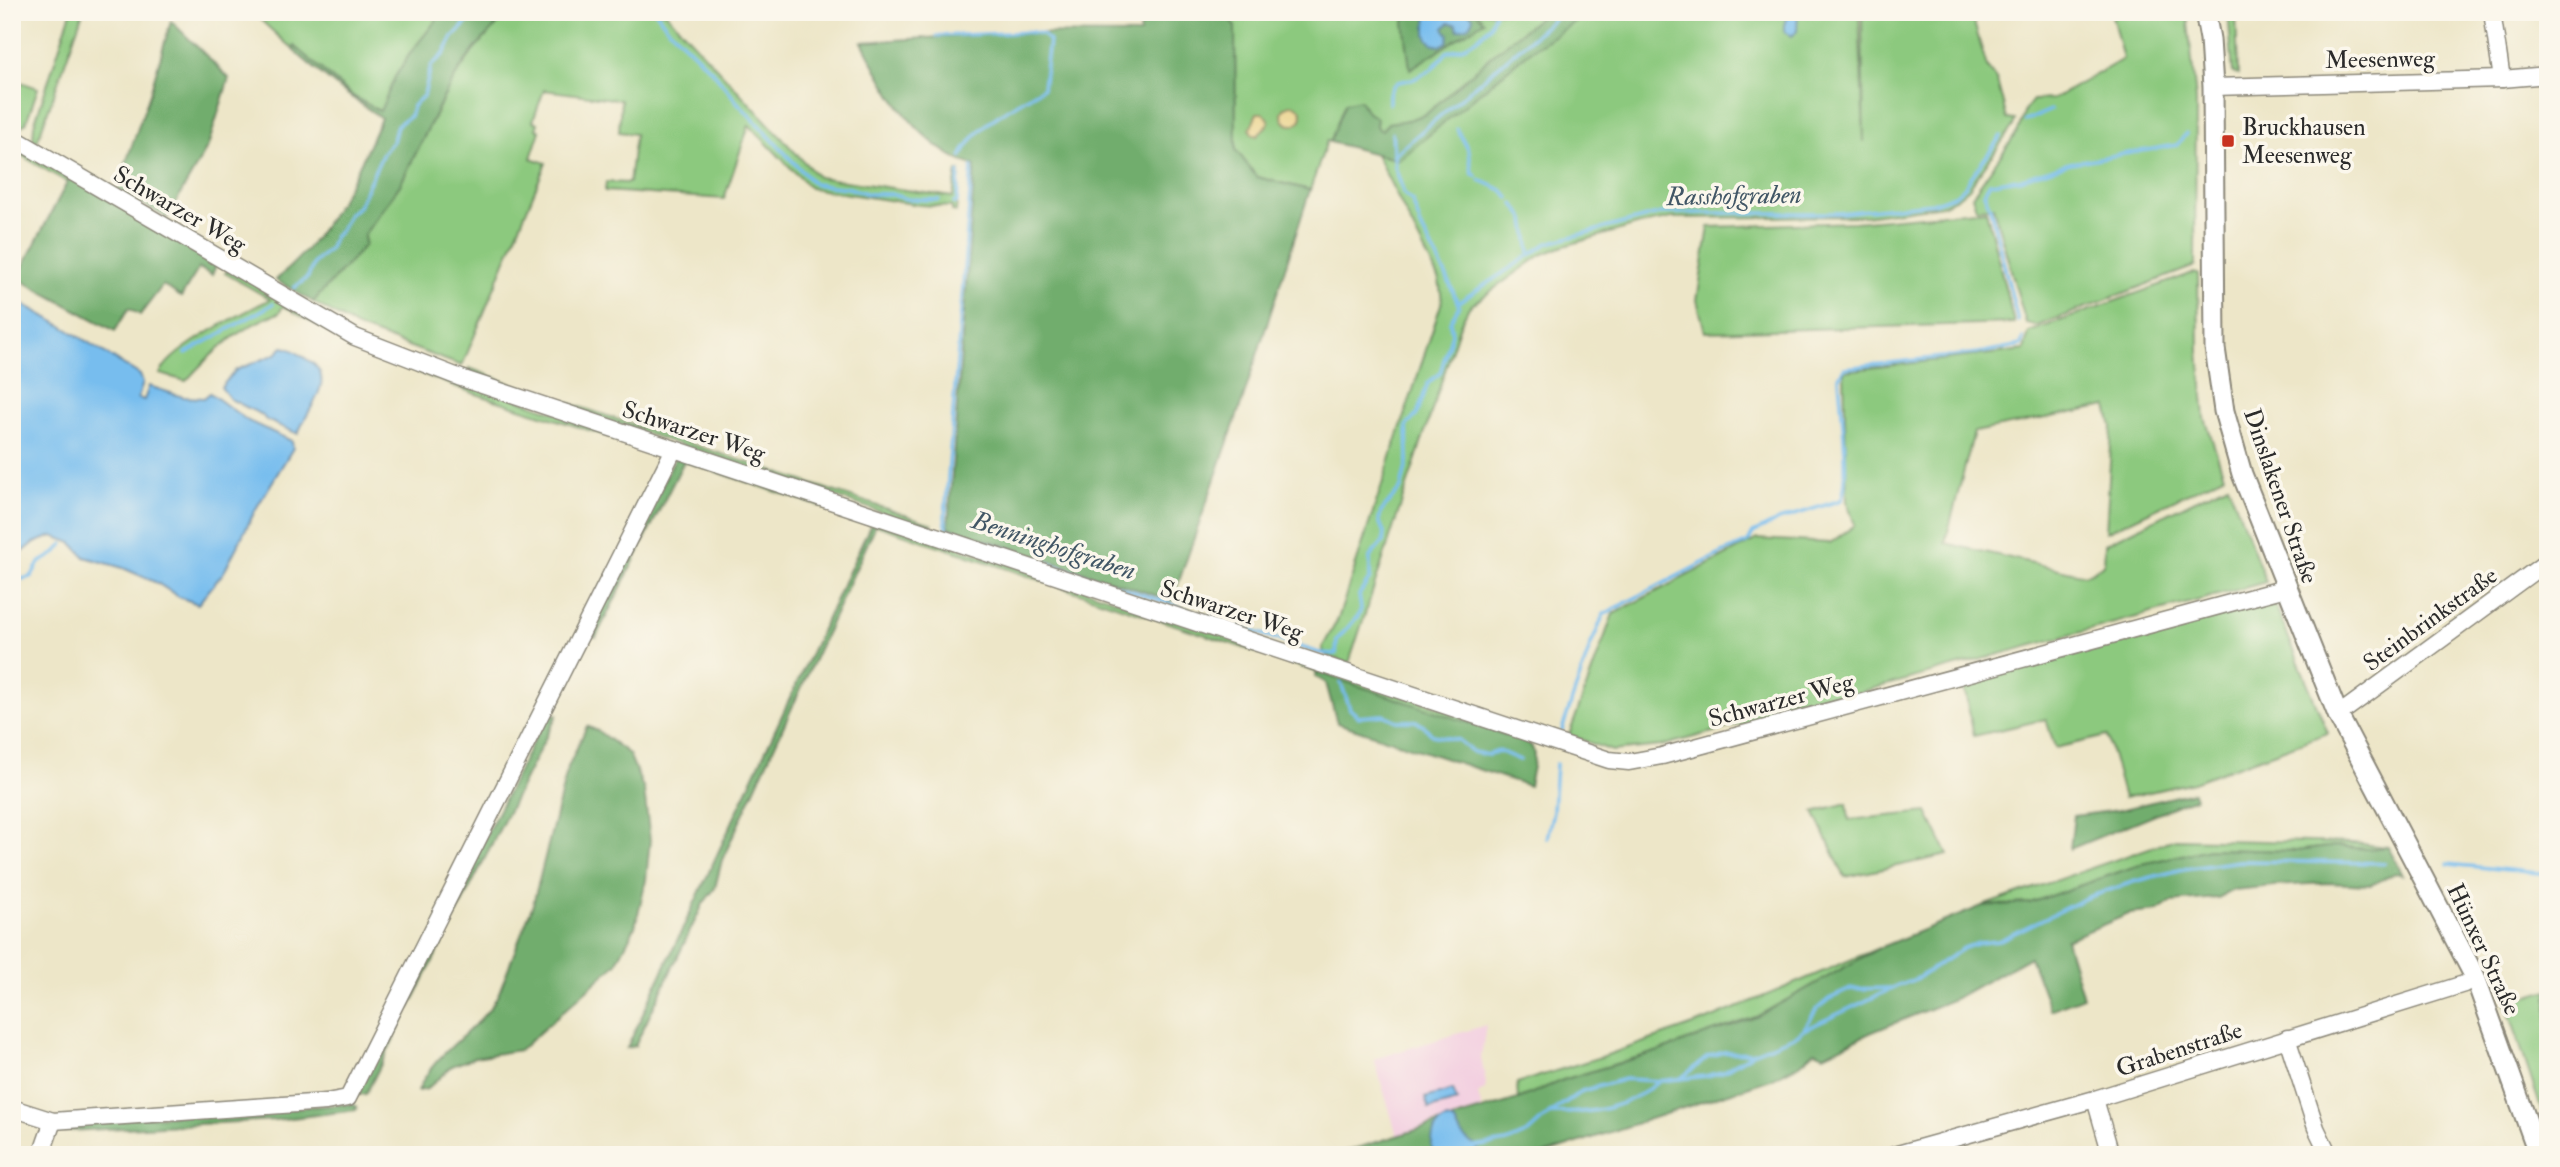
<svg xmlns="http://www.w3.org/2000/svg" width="2560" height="1167" font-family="'IM FELL Double Pica',serif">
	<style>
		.built { fill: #f3cfe0 }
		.green { fill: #8cc97e; stroke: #5c7a54; stroke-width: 2 }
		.forest { fill: #71ad6d; stroke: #4e6c4c; stroke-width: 2 }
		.sand { fill: #eeda9e; stroke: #8c8264; stroke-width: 2 }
		.water { fill: #77bdee; stroke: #51748c; stroke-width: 2 }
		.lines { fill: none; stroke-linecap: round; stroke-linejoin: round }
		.stream { stroke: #77bdee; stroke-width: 3.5 }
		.minor-casing { stroke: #8c887a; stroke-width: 19 }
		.major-casing { stroke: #8c887a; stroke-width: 23 }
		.minor { stroke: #fff; stroke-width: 16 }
		.major { stroke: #fff; stroke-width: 19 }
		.poi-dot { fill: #c8321e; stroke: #fbf7ec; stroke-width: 2.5 }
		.labels { text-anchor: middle; stroke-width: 7; stroke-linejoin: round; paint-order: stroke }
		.street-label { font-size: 24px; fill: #2b2b2b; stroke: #fbf7ec }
		.poi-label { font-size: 24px; fill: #2b2b2b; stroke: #fbf7ec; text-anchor: start }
		.water-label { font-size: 26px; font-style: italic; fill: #425766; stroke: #fbf7ec }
	</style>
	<rect width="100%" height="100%" fill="#fbf7ec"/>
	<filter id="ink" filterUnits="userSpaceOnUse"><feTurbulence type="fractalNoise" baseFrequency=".0143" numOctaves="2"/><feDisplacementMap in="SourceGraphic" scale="14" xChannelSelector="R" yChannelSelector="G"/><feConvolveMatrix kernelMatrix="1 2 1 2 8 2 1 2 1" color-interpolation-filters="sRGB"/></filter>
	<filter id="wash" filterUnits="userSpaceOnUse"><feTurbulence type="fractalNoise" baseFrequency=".00686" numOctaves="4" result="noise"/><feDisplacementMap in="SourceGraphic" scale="28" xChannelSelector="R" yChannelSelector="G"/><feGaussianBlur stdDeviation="1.57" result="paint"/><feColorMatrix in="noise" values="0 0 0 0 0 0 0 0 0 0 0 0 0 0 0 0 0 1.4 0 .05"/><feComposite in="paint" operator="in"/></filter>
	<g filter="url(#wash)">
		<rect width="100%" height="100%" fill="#ede6c8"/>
		<!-- built -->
		<polygon class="built" points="1486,1025 1481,1058 1486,1083 1485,1089 1478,1094 1482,1109 1397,1135 1374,1059"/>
		<!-- green -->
		<g class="green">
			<polygon points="71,12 83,12 37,142 33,141 34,125"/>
			<path d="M252,12H443L411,52L395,77L381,117C333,88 293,50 252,12Z"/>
			<polygon points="509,12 665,12 818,177 953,197 957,171 960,171 956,212 952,211 952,207 920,205 810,188 749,125 724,199 605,191 606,182 629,183 635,134 619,132 621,100 544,90 533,121 538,123 536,129 540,131 531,158 546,163 462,366 359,328 313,302 365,245 364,235 400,185 451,83 477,46"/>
			<polygon points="1227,12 1859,12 1864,142 1862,12 1971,12 1987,67 1997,81 2007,119 2015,120 2013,126 1969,188 1957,198 1942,205 1865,216 1672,218 1637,225 1561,247 1541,255 1469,307 1460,325 1349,663 1326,656 1322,648 1338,619 1442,301 1439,280 1376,154 1399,160 1392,155 1327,141 1310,190 1257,177 1236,150 1235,27"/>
			<polygon points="2111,12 2187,12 2196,100 2195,266 2037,326 2026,323 1993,207 1976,208 1972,196 2018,131 2025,110 2033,100 2053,99 2123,59"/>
			<polygon points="2228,12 2236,12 2238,75 2233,73"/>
			<polygon points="12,79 38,88 26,123 12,132"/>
			<polygon points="12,143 70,177 67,182 12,150"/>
			<polygon points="1986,210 2014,323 1705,332 1697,300 1709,227 1855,222"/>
			<path d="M229,269L351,340L663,451V454L473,393L365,352L283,306L279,313C242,325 212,352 186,381L160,374C170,348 244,313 270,299L225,273Z"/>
			<polygon points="2193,273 2198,274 2199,351 2205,418 2224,476 2106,532 2112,427 2107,406 1974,432 1945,543 2085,575 2104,565 2105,544 2228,484 2266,582 1661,746 1612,751 1569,735 1613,614 1757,539 1830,543 1855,525 1847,502 1844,371 2024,350 2029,332"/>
			<polygon points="469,368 520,387 932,524 929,528 469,374"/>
			<polygon points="679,455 1519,734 1529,743 675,458"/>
			<polygon points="2265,600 2276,607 2328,733 2193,782 2124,798 2107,736 2055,748 2046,719 1974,736 1963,682"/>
			<polygon points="1847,803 1849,820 1927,812 1948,855 1845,877 1814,812"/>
			<polygon points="2175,839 2353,843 2388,847 2367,849 2336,846 2296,851 2209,849 2142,864 2030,903 1982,906"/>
			<polygon points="1881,947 1756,1017 1659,1051 1563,1080 1518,1099 1517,1083 1604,1056 1705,1021"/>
			<polygon points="2548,990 2548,1130 2506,1003"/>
		</g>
		<!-- forest -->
		<g class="forest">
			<path d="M443,12H509L477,46L461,67L443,98L400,185L364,235L365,245L313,302L276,280C287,269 300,258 310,245C341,207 362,162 381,118C350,96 321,75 293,50L294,46L353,96L380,111L395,77L411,52Z"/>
			<path d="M1142,12H1227L1235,27L1236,150L1257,177L1310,190L1243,399L1172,601L948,527L975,166C970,163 964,163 959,160C910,134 886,89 862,42L1006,33L1140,34Z"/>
			<polygon points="1407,12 1476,12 1484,21 1410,69 1404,22"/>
			<polygon points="1546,12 1590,12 1529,52 1399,160 1330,142 1345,103 1360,100 1367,112 1377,118 1376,126 1379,130 1382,130 1388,123 1408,120 1426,114 1491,56"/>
			<polygon points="171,21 229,78 208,146 167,218 119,190 118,186 150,93"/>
			<polygon points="70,177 217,263 212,275 199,268 181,297 163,285 140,315 129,308 115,331 17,278"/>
			<polygon points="675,458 684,461 596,637 587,633"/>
			<polygon points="871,524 876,525 722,860 715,888 703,904 635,1046 627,1048"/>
			<path d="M1317,672L1529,743C1539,753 1531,773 1529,786L1337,723L1326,683L1315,676Z"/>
			<polygon points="548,712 557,715 366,1094 355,1095"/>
			<path d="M587,726L598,731L629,754L644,790L650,840L646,880L635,927L616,964L520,1050L475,1057L452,1066L427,1089L418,1091C435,1049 479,1032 498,995L533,904L568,767Z"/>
			<polygon points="2193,792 2195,798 2070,849 2074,816 2119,810"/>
			<polygon points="2336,846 2367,849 2388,847 2403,875 2396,873 2371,885 2328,883 2274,886 2233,890 2218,898 2171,902 2158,911 2129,914 2066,940 2083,997 2050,1010 2030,957 1954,999 1870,1033 1824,1055 1815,1051 1800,1064 1771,1079 1541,1155 1334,1155 1518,1099 1563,1080 1659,1051 1756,1017 1881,947 1982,906 2030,903 2142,864 2209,849 2296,851"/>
			<polygon points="352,1104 357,1107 356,1110 276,1120 51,1132 55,1123"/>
		</g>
		<!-- sand -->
		<g class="sand">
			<circle cx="1292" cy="115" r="10"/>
			<polygon points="1257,113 1263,113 1269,119 1268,125 1257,136 1252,134 1250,129"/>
		</g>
		<!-- water -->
		<g class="water">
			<path d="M1427,12H1468L1473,17C1471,27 1467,28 1458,30L1456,24L1449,23L1444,28L1449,35L1447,42L1440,46C1420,41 1427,28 1427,12Z"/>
			<path d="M1792,12H1798L1797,31L1792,36L1784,31C1783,22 1786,19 1792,12Z"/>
			<polygon points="12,298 59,324 140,375 143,383 138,398 144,400 149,386 183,397 204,398 210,393 248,421 292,441 293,448 257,507 224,572 198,604 179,597 157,583 123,568 85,557 72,543 53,536 34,543 12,561"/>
			<path d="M283,347C293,348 300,355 308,360C340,379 306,409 298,434L266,420L262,415L230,399L221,387L236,370L276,354Z"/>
			<polygon points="1453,1090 1457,1101 1429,1109 1425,1098"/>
			<path d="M1447,1119L1455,1122C1462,1139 1465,1139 1479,1148L1472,1155H1432C1431,1140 1432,1124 1447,1119Z"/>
		</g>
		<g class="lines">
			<!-- stream -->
			<g class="stream">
				<polyline points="656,12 667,27 713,72 738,103 814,184 849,188 869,194 890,194 907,199 939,200"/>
				<path d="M937,36L1032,32L1042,34L1049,41L1043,88C1013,107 976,123 961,157"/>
				<polyline points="1389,104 1389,94 1393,86 1398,82 1414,79 1432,69 1447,52 1464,47 1478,38 1490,26 1495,12"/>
				<polyline points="2025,121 2051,110"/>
				<polyline points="1457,129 1469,151 1472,173 1476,176"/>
				<polyline points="1394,155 1562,12"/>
				<polyline points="972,167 945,517 947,530 1319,653 1336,654 1337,640 1358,616 1361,609 1359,595 1370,578 1370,557 1383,542 1384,533 1379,520 1381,512 1401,488 1408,458 1407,425 1417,415 1428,383 1440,373 1452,334 1450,322 1459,306 1447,277 1422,229 1412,201 1404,194 1395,167 1392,133"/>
				<polyline points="1480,180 1502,190 1509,198"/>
				<polyline points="954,203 957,202 959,172"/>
				<polyline points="1514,204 1525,219 1530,253"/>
				<polyline points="294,288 308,277 314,263 330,248 334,237 341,230 349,214 358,207 383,153 393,141 397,125 410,116 413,106 424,95 431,66 444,54 453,37 472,17 480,12"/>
				<polyline points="1459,302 1548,243 1662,213 1840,213 1933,203 1955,195 1964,187 2001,136"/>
				<polyline points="2018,321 1990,208 1984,193 1990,183 2019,179 2070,163 2177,145 2186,134"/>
				<polyline points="186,353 273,304"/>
				<polyline points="12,581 31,577 39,563 56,553 63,544"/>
				<polyline points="1341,683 1350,709 1359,717 1384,715 1397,721 1416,721 1425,727 1432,735 1458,740 1473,752 1488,755 1499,751 1520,760"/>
				<path d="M1562,730L1590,647L1604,614L1722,553L1748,542L1753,533L1779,520L1841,500C1851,479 1840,403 1839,377L1844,368L1978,353L2021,345L2023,338"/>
				<polyline points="1547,838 1553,811 1556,764"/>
				<polyline points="2448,864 2548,874"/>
				<polyline points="1806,1029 1891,989"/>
				<polyline points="1680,1079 1708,1057 1724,1052 1752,1053 1797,1035 1804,1029 1816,1010 1829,999 1851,989 1893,988 1918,978 1964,948 1979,943 1998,941 2086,898 2133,882 2183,869 2240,861 2384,863"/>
				<path d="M1551,1113C1594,1113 1623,1110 1658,1082"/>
				<polyline points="1474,1147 1507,1142 1528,1133 1550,1113 1582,1091 1625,1079 1659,1081 1706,1076 1722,1072 1750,1055"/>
			</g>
		</g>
	</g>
	<g filter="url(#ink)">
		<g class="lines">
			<!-- minor casing -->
			<g class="minor-casing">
				<g id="minor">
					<polyline points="2492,12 2502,79"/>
					<polyline points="2213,87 2502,79 2548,75"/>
					<polyline points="12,137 355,337 461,378 1609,760 1629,762 1662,756 2286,588"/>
					<polyline points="2338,715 2548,561"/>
					<polyline points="2287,1038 2316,1128 2329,1155"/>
					<polyline points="2095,1099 2111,1155"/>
					<polyline points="12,1108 53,1121 326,1102 348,1098 674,449"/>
					<polyline points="41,1155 53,1121"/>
					<polyline points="1894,1155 2095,1099 2464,984 2475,977"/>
				</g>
			</g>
			<!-- major casing -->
			<g class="major-casing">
				<polyline id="major" points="2205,12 2210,39 2213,87 2215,348 2224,411 2242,474 2338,715 2475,977 2539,1155"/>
			</g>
			<!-- minor -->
			<use href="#minor" class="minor"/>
			<!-- major -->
			<use href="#major" class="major"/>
		</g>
	</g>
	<!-- markers -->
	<rect class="poi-dot" x="2221" y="134" width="14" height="14" rx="3.5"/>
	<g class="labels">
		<!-- street labels -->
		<g class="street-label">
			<text transform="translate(2380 59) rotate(-1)" y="8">Meesenweg</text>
			<text transform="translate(180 209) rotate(30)" y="8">Schwarzer Weg</text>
			<text transform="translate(694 431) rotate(18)" y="8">Schwarzer Weg</text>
			<text transform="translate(2281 496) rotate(71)" y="8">Dinslakener Straße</text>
			<text transform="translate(1232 610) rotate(18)" y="8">Schwarzer Weg</text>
			<text transform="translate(2430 619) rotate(-36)" y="8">Steinbrinkstraße</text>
			<text transform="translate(1781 700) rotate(-15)" y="8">Schwarzer Weg</text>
			<text transform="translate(2484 949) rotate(65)" y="8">Hünxer Straße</text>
			<text transform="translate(2179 1049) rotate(-18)" y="8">Grabenstraße</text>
		</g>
		<!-- poi labels -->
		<g class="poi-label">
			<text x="2242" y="135">Bruckhausen<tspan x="2242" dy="28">Meesenweg</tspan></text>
		</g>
		<!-- water labels -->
		<g class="water-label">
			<text transform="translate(1734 195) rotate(-1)" y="9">Rasshofgraben</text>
			<text transform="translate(1054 545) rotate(18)" y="9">Benninghofgraben</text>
		</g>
	</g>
	<!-- margin -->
	<rect width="2560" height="1167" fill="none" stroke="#fbf7ec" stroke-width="42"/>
</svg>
